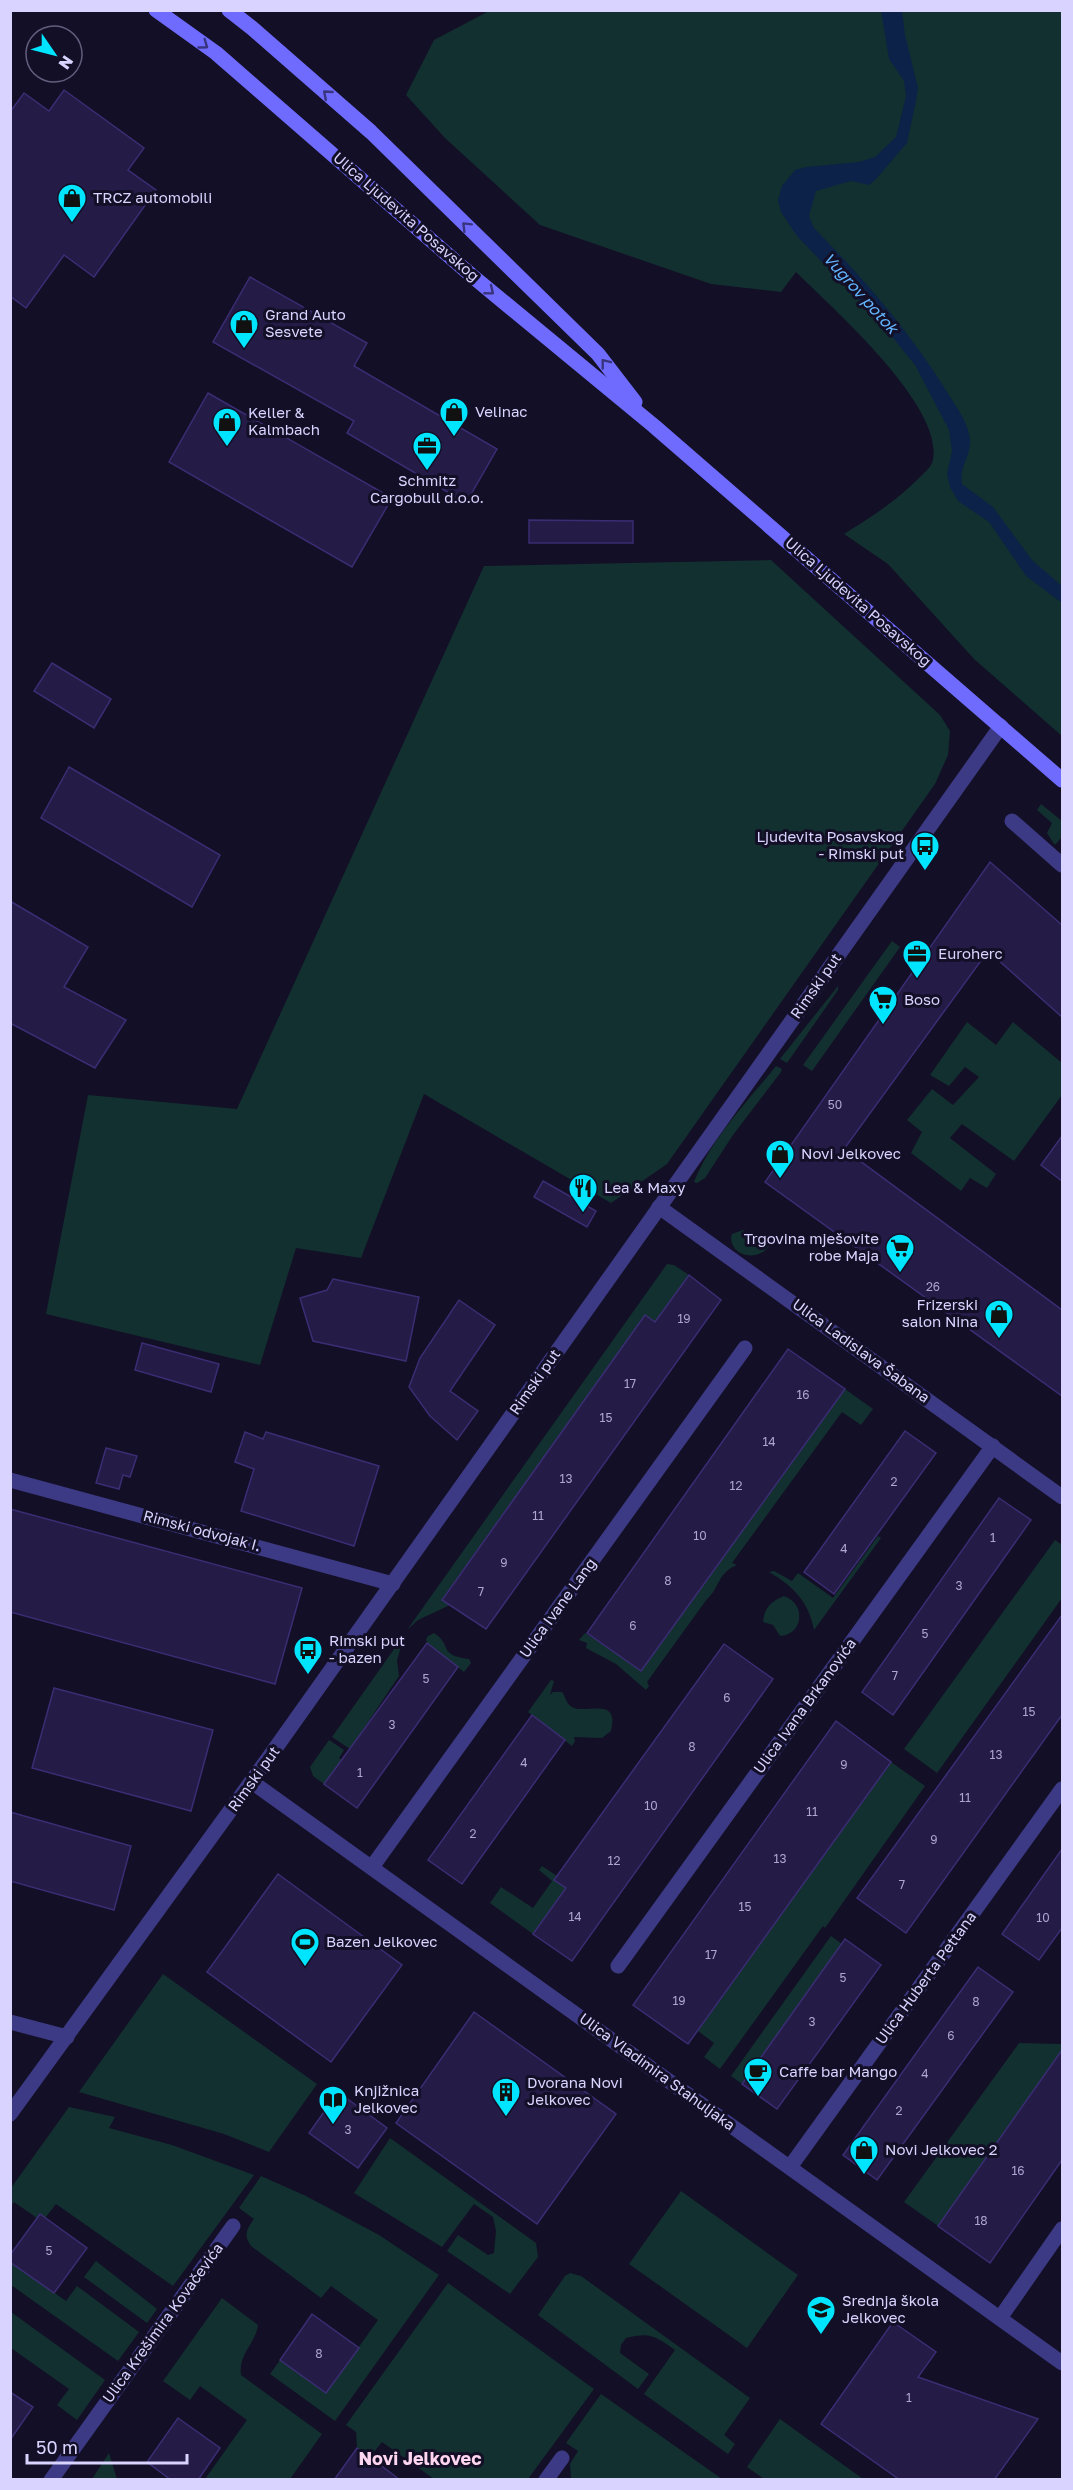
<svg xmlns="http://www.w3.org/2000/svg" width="1073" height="2490" font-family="'Golos Text',sans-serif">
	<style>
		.green { fill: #12302f }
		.water { fill: #0c2248 }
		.building { fill: #241b47; stroke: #3b2d73; stroke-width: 1.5 }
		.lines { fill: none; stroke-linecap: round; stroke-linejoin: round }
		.street { stroke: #3d3a85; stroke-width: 15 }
		.secondary { stroke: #6f6bff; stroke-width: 15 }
		.oneway { stroke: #38347d }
		.labels { text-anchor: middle; stroke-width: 6; stroke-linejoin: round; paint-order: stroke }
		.number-label { font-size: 12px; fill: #aca6d1 }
		.poi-label { font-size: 15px; fill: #d9d4ff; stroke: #130f26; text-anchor: start }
		.street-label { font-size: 15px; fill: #d9d4ff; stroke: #130f26 }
		.water-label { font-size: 16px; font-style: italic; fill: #62b6ff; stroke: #130f26 }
		.quarter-label { font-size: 18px; font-weight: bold; fill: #ffd6f0; stroke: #130f26 }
	</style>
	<rect width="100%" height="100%" fill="#130f26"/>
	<!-- green -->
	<g class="green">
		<path d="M489,11H1062V736L974,659L888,564L844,534C874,515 895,502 920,477C924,473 930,468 932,463C949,410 831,307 796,272L781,292L711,284L540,225L445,138L406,95L434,40Z"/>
		<polygon points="771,560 940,715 950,731 948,755 935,784 667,1164 611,1203 424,1094 361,1258 296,1248 260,1365 46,1314 88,1095 237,1109 484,566"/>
		<polygon points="1041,804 1062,821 1062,837 1056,844 1054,844 1047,833 1052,823 1037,810"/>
		<polygon points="892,941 900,947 812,1071 803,1065"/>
		<polygon points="838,986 838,990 787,1063 780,1059"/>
		<polygon points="967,1022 996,1045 1013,1022 1062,1063 1062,1095 1014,1161 962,1124 950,1138 996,1174 987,1188 970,1178 961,1191 911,1153 922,1132 907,1120 932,1089 953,1105 979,1077 965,1067 949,1086 930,1075"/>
		<path d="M776,1066L782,1069L781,1072L733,1135L705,1178L697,1183L694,1182C711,1139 747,1102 776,1066Z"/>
		<path d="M743,1230L751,1233L769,1246C759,1261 731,1258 731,1237L732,1234Z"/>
		<polygon points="667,1264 674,1265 689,1275 655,1322 645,1315 442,1599 450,1605 418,1620 407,1630"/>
		<path d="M845,1389L873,1409L861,1425L842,1412L732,1563L737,1565C717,1573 720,1588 707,1599L647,1682L649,1686L646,1690L616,1664L586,1648L587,1643L579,1640L585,1633L641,1670Z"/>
		<path d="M878,1536L881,1538L814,1630C809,1602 793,1586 769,1572L774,1571L792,1581L798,1573L833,1598Z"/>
		<polygon points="1055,1540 1062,1545 1062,1598 937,1773 904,1749"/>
		<path d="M784,1596C807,1604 803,1635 780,1636L773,1625L763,1622C764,1608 771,1601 784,1596Z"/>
		<path d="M434,1633C453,1645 437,1655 469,1659L471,1663L464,1672L429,1645L426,1640L428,1636Z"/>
		<polygon points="404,1635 397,1661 399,1676 350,1749 332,1737"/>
		<path d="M551,1680L554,1681L550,1695L553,1692H562C566,1697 566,1704 572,1707C585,1715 620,1695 611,1731L602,1738L574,1737L575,1741L572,1746L528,1712Z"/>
		<polygon points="329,1740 344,1750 339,1758 342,1760 324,1784 313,1776 310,1767"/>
		<polygon points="891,1762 925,1786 825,1928 823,1926 720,2069 704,2057 714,2043 698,2031"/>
		<polygon points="542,1866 557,1876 554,1879 566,1888 533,1934 490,1903 501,1887 533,1908 552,1881 539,1870"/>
		<polygon points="831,1936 842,1944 742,2084 731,2076"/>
		<polygon points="163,1974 317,2084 269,2152 224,2134 79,2092"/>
		<polygon points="1019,2043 1062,2044 1062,2050 938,2226 904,2202"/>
		<polygon points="69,2107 115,2117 109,2128 172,2145 254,2175 173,2286 56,2204 45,2218 40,2214 37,2218 14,2202 11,2206 11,2188"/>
		<polygon points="390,2138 536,2243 538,2257 510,2294 447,2251 458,2235 488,2255 494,2253 496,2231 493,2217 474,2204 442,2247 354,2193"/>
		<path d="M261,2176L306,2196L379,2235L439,2275L335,2421L270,2374L280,2360L326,2393L378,2320L331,2286L321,2298L251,2246C243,2235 247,2229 254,2219L239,2208Z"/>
		<polygon points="681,2191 798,2275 747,2348 629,2264"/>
		<polygon points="96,2261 157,2309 147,2323 84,2277"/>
		<polygon points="11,2262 66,2301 77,2286 139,2332 118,2361 11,2285"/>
		<path d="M570,2273L581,2276L750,2398L724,2435L735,2444L728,2454L644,2394L675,2350C655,2336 650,2332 626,2338L621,2345L620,2353L649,2374L638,2389L538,2315L565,2276Z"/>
		<polygon points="448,2283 594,2389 528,2479 434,2479 382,2442 370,2457 357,2448 356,2432 346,2425"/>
		<path d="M222,2298L258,2325C255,2345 238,2354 241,2375L322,2434L290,2479H205L247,2420L200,2386L190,2400L163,2381Z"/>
		<polygon points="11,2312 105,2380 77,2420 57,2405 69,2389 11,2348"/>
		<polygon points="601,2394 722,2479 571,2479 570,2464 578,2451 566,2443"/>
		<polygon points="780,2419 863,2479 764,2479 747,2467"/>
		<polygon points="109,2453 117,2479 92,2479"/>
	</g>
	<!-- water -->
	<path class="water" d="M881,11H902L905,35L918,88L916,101L907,143L876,179L869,185L851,181L816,191L809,216L814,228C865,280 911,333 949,395C957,408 969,424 970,440C971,458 959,465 962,484L993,507L1032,560L1062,586V603L1026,576L989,522L958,501L950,487L947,474L952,451L949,430L915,365L880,322L797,236L781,212L778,200L782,186L795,170L806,167L859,162L875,157L896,137L906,96L904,81L889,59Z"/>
	<!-- building -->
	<g class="building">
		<polygon points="64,90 144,148 128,170 156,190 94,277 64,255 26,308 10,296 10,112 24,93 49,111"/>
		<polygon points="250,277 367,343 354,366 497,449 466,503 347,433 354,421 213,342"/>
		<polygon points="208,393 392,498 352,567 169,462"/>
		<polygon points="529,520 633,521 633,543 529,543"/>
		<polygon points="52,663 111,699 94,728 34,691"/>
		<polygon points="69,767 220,855 192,907 41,818"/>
		<polygon points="990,862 1062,925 1062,1017 988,951 844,1149 1062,1310 1062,1396 765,1182"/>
		<polygon points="10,901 88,947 64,987 126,1020 95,1068 10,1023"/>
		<polygon points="1062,1136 1062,1181 1041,1165"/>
		<polygon points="543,1181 596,1211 587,1227 534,1197"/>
		<polygon points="689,1275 721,1300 486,1629 442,1600 645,1315 655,1322"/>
		<polygon points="333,1279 419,1297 406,1361 313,1341 300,1298 327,1290"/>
		<polygon points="459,1300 495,1325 450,1391 478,1411 457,1440 430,1416 409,1387 420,1358"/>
		<polygon points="142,1343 219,1364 211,1392 135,1370"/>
		<polygon points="788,1349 845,1389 641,1671 587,1633"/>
		<polygon points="905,1431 936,1453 834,1594 804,1572"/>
		<polygon points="245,1432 263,1439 266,1432 379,1466 354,1546 241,1511 254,1469 235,1462"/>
		<polygon points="106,1448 137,1456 130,1477 123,1475 119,1489 96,1483"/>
		<polygon points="999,1498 1031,1520 893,1715 862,1692"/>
		<polygon points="10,1509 302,1588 275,1684 10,1612"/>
		<polygon points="1062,1615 1062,1715 906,1933 857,1898"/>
		<polygon points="427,1643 458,1667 357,1808 324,1784"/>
		<polygon points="724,1644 773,1679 572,1961 533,1934 566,1888 554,1880"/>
		<polygon points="54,1688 213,1730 191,1811 32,1768"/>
		<polygon points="532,1715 565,1740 462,1884 428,1860"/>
		<polygon points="836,1721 891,1762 688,2044 633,2005"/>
		<polygon points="10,1812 131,1846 114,1910 10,1881"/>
		<polygon points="1062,1849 1062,1928 1039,1960 1002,1934"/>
		<polygon points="278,1874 402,1965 331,2062 207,1972"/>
		<polygon points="845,1939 881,1965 777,2109 742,2084"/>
		<polygon points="978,1967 1013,1992 877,2180 843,2155"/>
		<polygon points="474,2012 616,2114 537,2224 396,2123"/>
		<polygon points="1062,2050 1062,2160 990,2263 938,2226"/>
		<polygon points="338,2092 387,2128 358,2168 309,2133"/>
		<polygon points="40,2214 87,2248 54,2293 10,2262 10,2255"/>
		<polygon points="312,2314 359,2348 326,2393 280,2360"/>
		<polygon points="893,2322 936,2352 918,2377 1038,2419 994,2480 900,2480 821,2424"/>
		<polygon points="10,2392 33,2407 10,2440"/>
		<polygon points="178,2418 220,2448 198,2480 171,2480 147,2462"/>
		<polygon points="357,2448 370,2457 400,2480 334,2480"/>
	</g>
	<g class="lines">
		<!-- street -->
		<g class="street">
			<polyline points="1012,821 1062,865"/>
			<polyline points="659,1207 1062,1497"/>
			<polyline points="10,1480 393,1584"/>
			<polyline points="252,1782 1062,2363"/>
			<polyline points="372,1867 745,1348"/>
			<polyline points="618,1966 993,1446"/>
			<polyline points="10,2022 67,2037"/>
			<polyline points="10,2114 272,1753 1001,726"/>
			<polyline points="790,2167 1062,1789"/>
			<polyline points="1000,2318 1062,2229"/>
			<polyline points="51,2480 233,2226"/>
			<polyline points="546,2480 562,2458"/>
		</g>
		<!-- secondary -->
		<g class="secondary">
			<polyline points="156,10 216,53 471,275 654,426 1062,780"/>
			<polyline points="229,10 252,28 371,132 598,354 635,402"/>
		</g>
	</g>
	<!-- one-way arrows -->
	<defs><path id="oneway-chevron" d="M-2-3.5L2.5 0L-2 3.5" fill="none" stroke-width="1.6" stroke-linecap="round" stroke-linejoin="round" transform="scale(1.5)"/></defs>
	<g class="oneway">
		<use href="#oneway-chevron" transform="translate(204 45) rotate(36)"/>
		<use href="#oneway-chevron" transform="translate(327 94) rotate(-139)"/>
		<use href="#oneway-chevron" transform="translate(466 226) rotate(-135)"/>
		<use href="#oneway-chevron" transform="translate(490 291) rotate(39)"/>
		<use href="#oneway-chevron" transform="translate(605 363) rotate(-128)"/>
	</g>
	<!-- icons -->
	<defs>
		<g id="shop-pin" transform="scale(1.5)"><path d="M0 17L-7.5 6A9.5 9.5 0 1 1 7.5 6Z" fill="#00e5ff" stroke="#130f26"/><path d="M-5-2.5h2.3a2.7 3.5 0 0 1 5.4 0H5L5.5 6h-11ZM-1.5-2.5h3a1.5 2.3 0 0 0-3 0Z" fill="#111"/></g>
		<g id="office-pin" transform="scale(1.5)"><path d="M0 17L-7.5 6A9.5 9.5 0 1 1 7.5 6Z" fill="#00e5ff" stroke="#130f26"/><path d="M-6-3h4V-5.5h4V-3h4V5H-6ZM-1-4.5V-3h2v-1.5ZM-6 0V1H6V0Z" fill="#111"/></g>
		<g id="bus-pin" transform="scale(1.5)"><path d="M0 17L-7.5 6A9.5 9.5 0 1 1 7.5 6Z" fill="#00e5ff" stroke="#130f26"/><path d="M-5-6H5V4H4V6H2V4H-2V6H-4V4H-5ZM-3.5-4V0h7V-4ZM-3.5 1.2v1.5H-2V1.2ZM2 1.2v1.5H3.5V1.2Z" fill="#111"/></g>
		<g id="supermarket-pin" transform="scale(1.5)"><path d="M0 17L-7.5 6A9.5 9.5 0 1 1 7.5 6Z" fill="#00e5ff" stroke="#130f26"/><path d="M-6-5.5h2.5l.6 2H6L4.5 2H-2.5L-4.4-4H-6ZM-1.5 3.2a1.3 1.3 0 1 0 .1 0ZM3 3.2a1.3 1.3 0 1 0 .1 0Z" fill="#111"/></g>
		<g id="restaurant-pin" transform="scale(1.5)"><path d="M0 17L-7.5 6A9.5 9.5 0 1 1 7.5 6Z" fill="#00e5ff" stroke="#130f26"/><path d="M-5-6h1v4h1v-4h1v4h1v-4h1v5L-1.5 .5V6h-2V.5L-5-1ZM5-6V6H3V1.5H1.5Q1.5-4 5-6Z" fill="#111"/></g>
		<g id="stadium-pin" transform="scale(1.5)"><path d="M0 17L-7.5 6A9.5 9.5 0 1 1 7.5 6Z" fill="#00e5ff" stroke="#130f26"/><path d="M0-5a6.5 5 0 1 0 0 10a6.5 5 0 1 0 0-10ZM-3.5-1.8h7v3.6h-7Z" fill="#111"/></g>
		<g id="cafe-pin" transform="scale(1.5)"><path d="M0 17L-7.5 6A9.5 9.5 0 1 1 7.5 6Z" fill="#00e5ff" stroke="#130f26"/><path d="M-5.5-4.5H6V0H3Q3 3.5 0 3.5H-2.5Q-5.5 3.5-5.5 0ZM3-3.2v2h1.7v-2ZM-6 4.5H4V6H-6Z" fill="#111"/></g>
		<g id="building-pin" transform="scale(1.5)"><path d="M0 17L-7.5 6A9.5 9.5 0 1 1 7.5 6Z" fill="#00e5ff" stroke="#130f26"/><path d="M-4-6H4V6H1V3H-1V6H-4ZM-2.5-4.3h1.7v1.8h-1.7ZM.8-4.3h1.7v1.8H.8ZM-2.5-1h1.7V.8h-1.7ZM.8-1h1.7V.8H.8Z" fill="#111"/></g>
		<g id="library-pin" transform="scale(1.5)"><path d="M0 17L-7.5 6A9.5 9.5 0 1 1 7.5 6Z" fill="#00e5ff" stroke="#130f26"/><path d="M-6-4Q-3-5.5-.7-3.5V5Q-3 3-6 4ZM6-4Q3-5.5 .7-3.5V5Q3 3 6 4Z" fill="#111"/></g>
		<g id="school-pin" transform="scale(1.5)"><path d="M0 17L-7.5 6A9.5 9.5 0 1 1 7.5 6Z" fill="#00e5ff" stroke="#130f26"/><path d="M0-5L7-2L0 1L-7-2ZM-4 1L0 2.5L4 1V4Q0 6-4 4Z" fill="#111"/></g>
	</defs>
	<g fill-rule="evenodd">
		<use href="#shop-pin" x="72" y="198"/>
		<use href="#shop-pin" x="244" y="324"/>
		<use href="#shop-pin" x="454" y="412"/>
		<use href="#shop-pin" x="227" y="422"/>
		<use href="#office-pin" x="427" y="446"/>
		<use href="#bus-pin" x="925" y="846"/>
		<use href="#office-pin" x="917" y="954"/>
		<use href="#supermarket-pin" x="883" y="1000"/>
		<use href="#shop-pin" x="780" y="1154"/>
		<use href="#restaurant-pin" x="583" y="1188"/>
		<use href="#supermarket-pin" x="900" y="1248"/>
		<use href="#shop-pin" x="999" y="1314"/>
		<use href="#bus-pin" x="308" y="1650"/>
		<use href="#stadium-pin" x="305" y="1942"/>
		<use href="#cafe-pin" x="758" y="2072"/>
		<use href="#building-pin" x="506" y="2092"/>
		<use href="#library-pin" x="333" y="2100"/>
		<use href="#shop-pin" x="864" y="2150"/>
		<use href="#school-pin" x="821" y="2310"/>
	</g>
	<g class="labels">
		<!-- number labels -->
		<g class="number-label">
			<text x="835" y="1109">50</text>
			<text x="933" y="1291">26</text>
			<text x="684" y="1323">19</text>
			<text x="630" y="1388">17</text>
			<text x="803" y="1399">16</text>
			<text x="606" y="1422">15</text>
			<text x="769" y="1446">14</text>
			<text x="566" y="1483">13</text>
			<text x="894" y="1486">2</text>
			<text x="736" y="1490">12</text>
			<text x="538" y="1520">11</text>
			<text x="700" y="1540">10</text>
			<text x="993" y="1542">1</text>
			<text x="844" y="1553">4</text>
			<text x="504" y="1567">9</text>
			<text x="668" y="1585">8</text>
			<text x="959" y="1590">3</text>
			<text x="481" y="1596">7</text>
			<text x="633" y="1630">6</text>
			<text x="925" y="1638">5</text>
			<text x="895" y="1680">7</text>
			<text x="426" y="1683">5</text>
			<text x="727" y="1702">6</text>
			<text x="1029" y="1716">15</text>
			<text x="392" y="1729">3</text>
			<text x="692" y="1751">8</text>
			<text x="996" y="1759">13</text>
			<text x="524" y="1767">4</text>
			<text x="844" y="1769">9</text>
			<text x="360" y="1777">1</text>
			<text x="965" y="1802">11</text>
			<text x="651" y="1810">10</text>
			<text x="812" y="1816">11</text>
			<text x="473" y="1838">2</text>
			<text x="934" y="1844">9</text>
			<text x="780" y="1863">13</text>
			<text x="614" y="1865">12</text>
			<text x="902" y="1889">7</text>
			<text x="745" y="1911">15</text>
			<text x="575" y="1921">14</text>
			<text x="1043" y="1922">10</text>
			<text x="711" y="1959">17</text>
			<text x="843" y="1982">5</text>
			<text x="679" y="2005">19</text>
			<text x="976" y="2006">8</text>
			<text x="812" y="2026">3</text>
			<text x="951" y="2040">6</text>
			<text x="925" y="2078">4</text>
			<text x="899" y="2115">2</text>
			<text x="348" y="2134">3</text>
			<text x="1018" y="2175">16</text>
			<text x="981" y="2225">18</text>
			<text x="49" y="2255">5</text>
			<text x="319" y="2358">8</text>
			<text x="909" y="2402">1</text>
		</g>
		<!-- poi labels -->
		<g class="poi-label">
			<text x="93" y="203">TRCZ automobili</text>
			<text x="265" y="320">Grand Auto<tspan x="265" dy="17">Sesvete</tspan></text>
			<text x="475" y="417">Velinac</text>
			<text x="248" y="418">Keller &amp;<tspan x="248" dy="17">Kalmbach</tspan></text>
			<text x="427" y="486" text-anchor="middle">Schmitz<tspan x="427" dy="17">Cargobull d.o.o.</tspan></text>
			<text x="904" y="842" text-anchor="end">Ljudevita Posavskog<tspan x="904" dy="17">- Rimski put</tspan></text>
			<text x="938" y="959">Euroherc</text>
			<text x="904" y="1005">Boso</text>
			<text x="801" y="1159">Novi Jelkovec</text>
			<text x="604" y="1193">Lea &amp; Maxy</text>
			<text x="879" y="1244" text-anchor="end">Trgovina mješovite<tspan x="879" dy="17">robe Maja</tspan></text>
			<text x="978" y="1310" text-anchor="end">Frizerski<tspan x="978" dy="17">salon Nina</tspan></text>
			<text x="329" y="1646">Rimski put<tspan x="329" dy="17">- bazen</tspan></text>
			<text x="326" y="1947">Bazen Jelkovec</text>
			<text x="779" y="2077">Caffe bar Mango</text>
			<text x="527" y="2088">Dvorana Novi<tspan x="527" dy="17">Jelkovec</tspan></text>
			<text x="354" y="2096">Knjižnica<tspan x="354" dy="17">Jelkovec</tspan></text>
			<text x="885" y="2155">Novi Jelkovec 2</text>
			<text x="842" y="2306">Srednja škola<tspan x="842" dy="17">Jelkovec</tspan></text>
		</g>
		<!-- street labels -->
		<g class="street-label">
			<text transform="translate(406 217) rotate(41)" y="5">Ulica Ljudevita Posavskog</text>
			<text transform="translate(858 602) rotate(41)" y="5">Ulica Ljudevita Posavskog</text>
			<text transform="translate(816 986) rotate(-55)" y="5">Rimski put</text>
			<text transform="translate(861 1351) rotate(36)" y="5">Ulica Ladislava Šabana</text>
			<text transform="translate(535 1382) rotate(-55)" y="5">Rimski put</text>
			<text transform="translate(202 1531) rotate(15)" y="5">Rimski odvojak I.</text>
			<text transform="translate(558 1608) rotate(-54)" y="5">Ulica Ivane Lang</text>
			<text transform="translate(805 1706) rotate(-54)" y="5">Ulica Ivana Brkanovića</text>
			<text transform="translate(254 1779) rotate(-54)" y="5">Rimski put</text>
			<text transform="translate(926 1978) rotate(-54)" y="5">Ulica Huberta Pettana</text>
			<text transform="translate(657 2072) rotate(36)" y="5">Ulica Vladimira Stahuljaka</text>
			<text transform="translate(163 2323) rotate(-54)" y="5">Ulica Krešimira Kovačevića</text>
		</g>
		<!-- water labels -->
		<g class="water-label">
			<text transform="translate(861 293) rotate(48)" y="6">Vugrov potok</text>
		</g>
		<!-- quarter labels -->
		<g class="quarter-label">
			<text x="420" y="2465">Novi Jelkovec</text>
		</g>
	</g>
	<!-- border -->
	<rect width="1073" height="2490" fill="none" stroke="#d9d4ff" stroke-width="24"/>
	<!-- north arrow -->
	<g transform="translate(54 54) rotate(125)"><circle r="28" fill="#130f26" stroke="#625e7d" stroke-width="1.5"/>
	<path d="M0-4.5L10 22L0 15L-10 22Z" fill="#00e5ff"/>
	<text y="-9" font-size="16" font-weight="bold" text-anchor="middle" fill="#d9d4ff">N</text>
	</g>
	<!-- scale -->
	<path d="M27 2454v9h160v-9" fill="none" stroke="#d9d4ff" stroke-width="3"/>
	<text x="36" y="2454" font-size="18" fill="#d9d4ff" stroke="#130f26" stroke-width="4.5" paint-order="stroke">50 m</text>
</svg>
